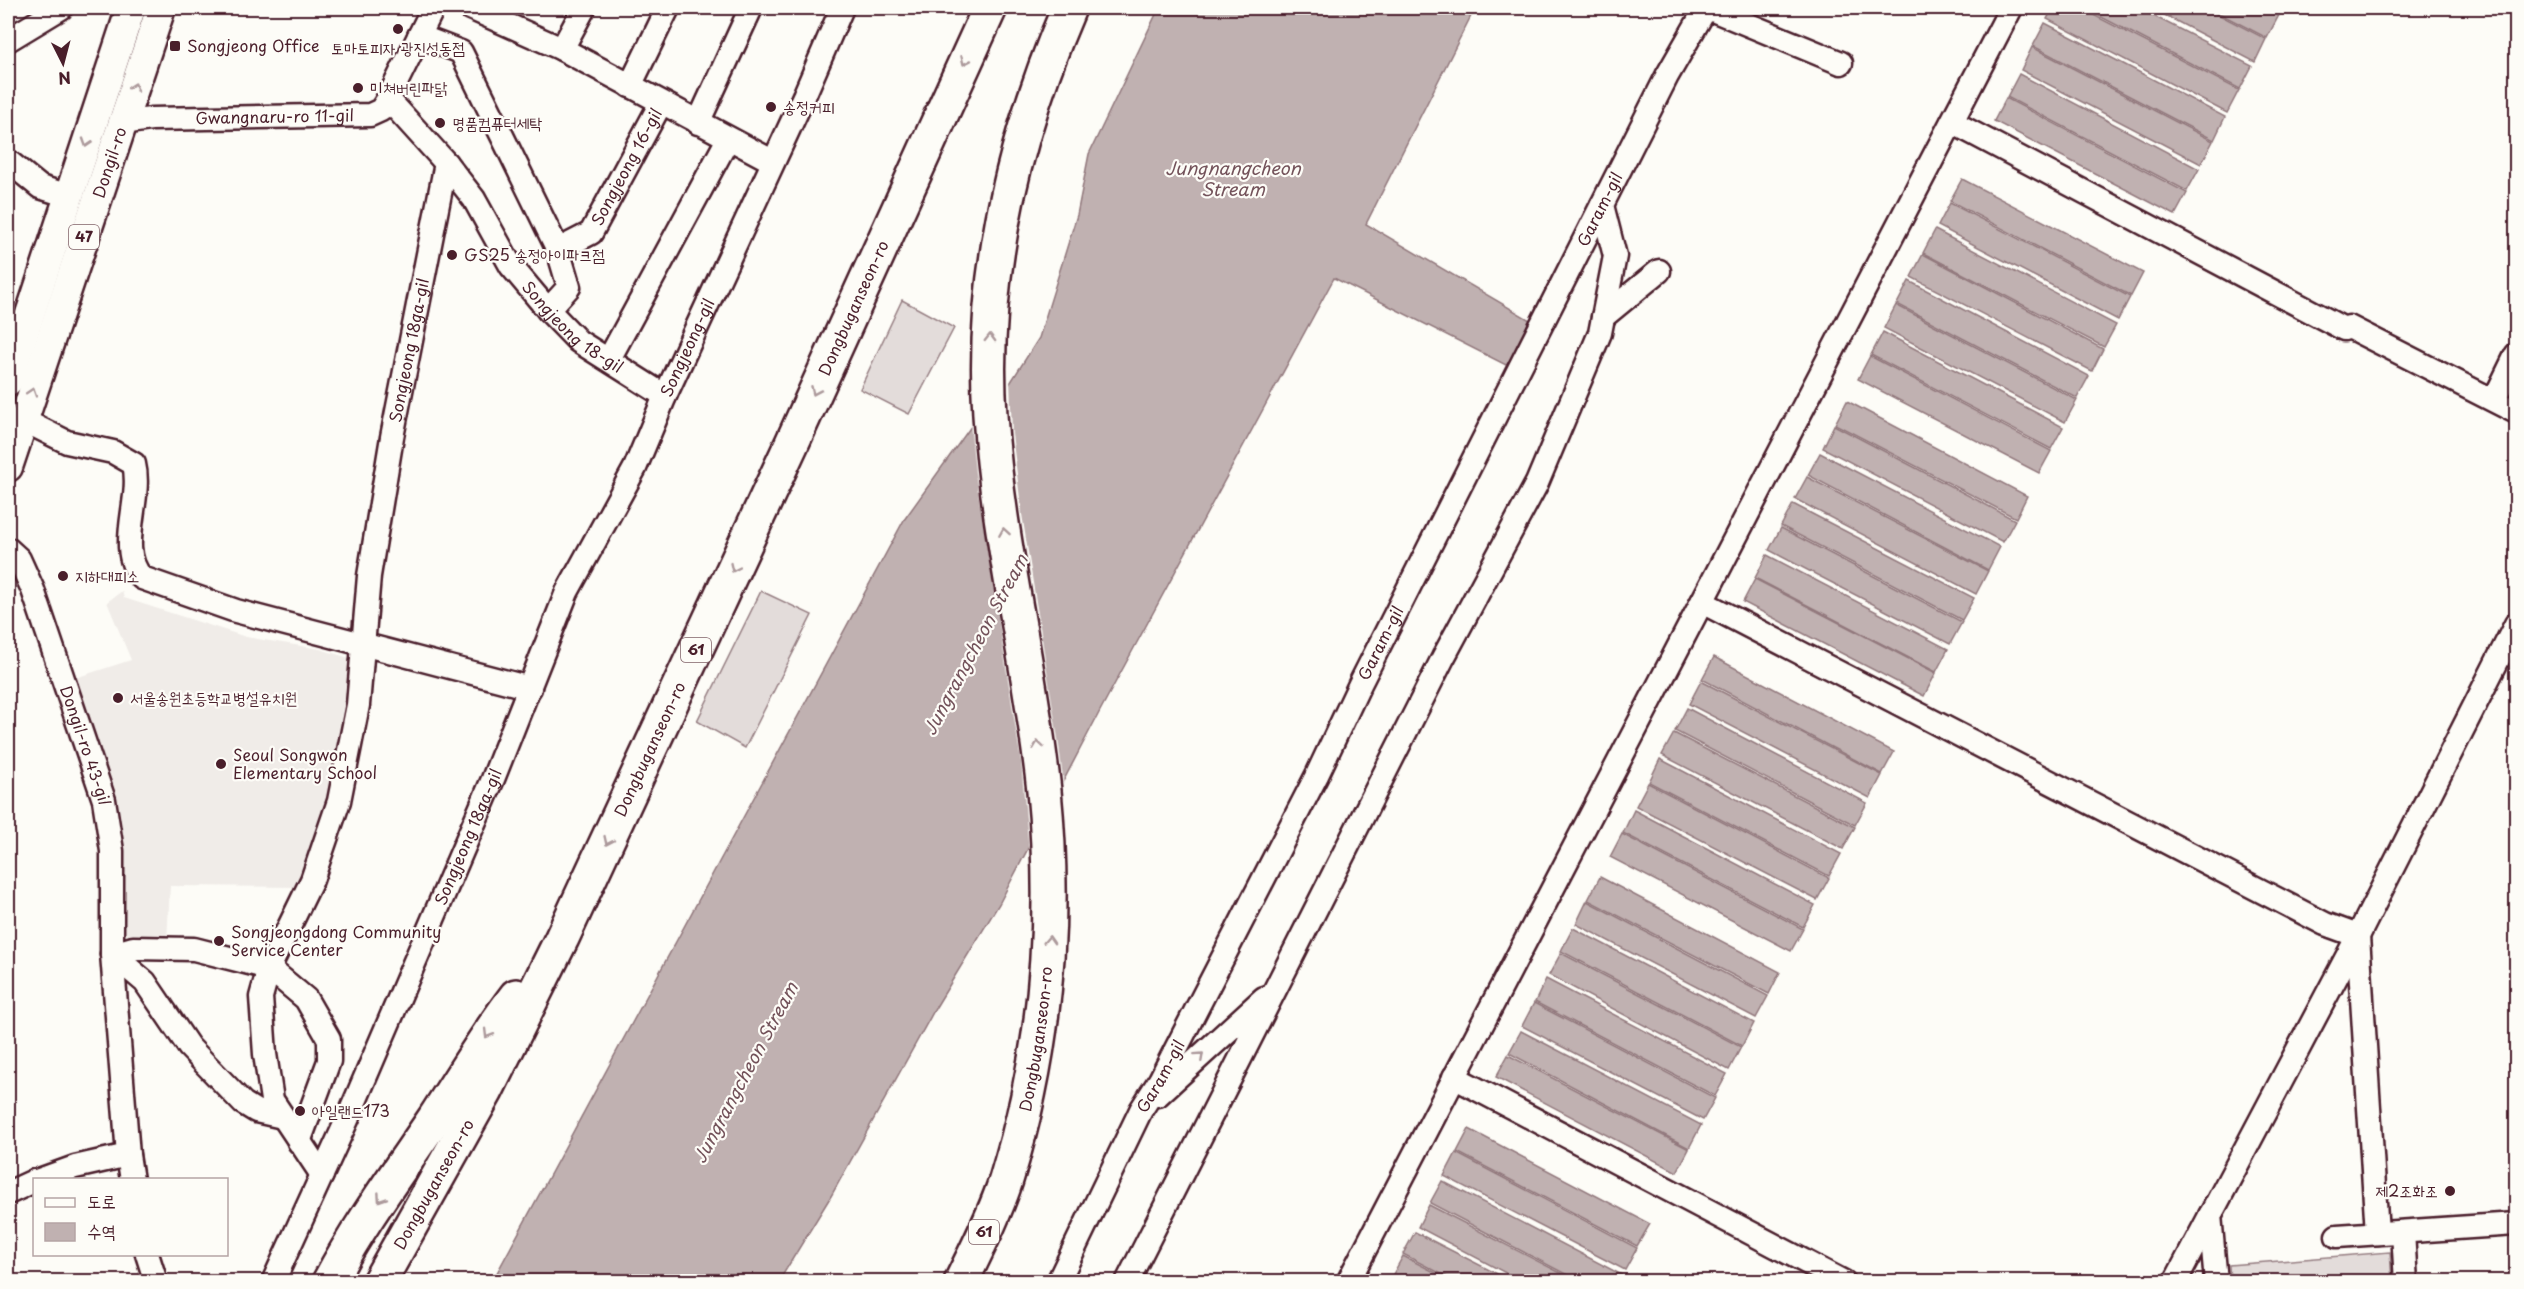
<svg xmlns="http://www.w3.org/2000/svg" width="2524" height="1289" font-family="'Playpen Sans','Poor Story',sans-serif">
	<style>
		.built { fill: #f0ece8 }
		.garden { fill: #e3dcda; stroke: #967e82; stroke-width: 1.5 }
		.water { fill: #c0b1b1; stroke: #91777b; stroke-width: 1.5 }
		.pier { fill: #fdfcf7 }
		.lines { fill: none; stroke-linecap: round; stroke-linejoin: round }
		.minor-casing { stroke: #4a1f2b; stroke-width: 27 }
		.major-casing { stroke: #4a1f2b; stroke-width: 33 }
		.highway-casing { stroke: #4a1f2b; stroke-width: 38 }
		.minor { stroke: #fdfcf7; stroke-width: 22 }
		.major { stroke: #fdfcf7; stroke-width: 28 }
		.highway { stroke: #fdfcf7; stroke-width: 33 }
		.oneway { stroke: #ac999b }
		.poi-dot { fill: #4a1f2b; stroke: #fdfcf7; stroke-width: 2 }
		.labels { text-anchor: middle; stroke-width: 4.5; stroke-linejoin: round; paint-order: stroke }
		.shield { fill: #fdfcf7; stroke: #806168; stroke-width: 1.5 }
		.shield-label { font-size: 15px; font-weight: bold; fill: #4a1f2b }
		.poi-label { font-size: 16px; fill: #4a1f2b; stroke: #fdfcf7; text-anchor: start }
		.street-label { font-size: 16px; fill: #4a1f2b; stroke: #fdfcf7 }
		.water-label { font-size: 18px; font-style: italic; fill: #73525a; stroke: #fdfcf7 }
	</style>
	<rect width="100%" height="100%" fill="#fdfcf7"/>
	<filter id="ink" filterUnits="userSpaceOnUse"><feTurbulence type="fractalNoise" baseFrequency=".0167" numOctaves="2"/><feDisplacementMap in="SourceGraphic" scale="12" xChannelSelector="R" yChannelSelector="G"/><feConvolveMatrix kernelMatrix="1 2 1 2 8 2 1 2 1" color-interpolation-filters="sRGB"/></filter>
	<g filter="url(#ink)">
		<!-- built -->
		<polygon class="built" points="122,591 124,598 246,637 320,649 349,658 353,662 348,729 306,887 170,886 167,941 133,944 126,932 120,831 114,799 75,678 131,660 107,602"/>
		<!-- garden -->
		<g class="garden">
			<polygon points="902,300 954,328 909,414 860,389"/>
			<polygon points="761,591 812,615 745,748 697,721"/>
			<polygon points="2390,1252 2392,1281 2230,1281 2229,1265"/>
		</g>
		<!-- water -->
		<g class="water">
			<polygon points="1159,8 1475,8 1366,224 1530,320 1510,367 1334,278 1101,709 999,904 936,1007 831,1196 779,1281 492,1282 904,520 972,425 1009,385 1039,338 1077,215 1089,154"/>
			<polygon points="2053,8 2080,8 2239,90 2227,113 2047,19"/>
			<polygon points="2084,8 2138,8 2252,66 2240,89"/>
			<polygon points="2151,8 2206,8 2266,39 2255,62"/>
			<polygon points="2209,8 2264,8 2279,15 2267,38"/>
			<polygon points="2045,23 2225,117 2214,140 2033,46"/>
			<polygon points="2032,47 2213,141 2201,164 2021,70"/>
			<polygon points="2019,74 2199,169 2187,191 2007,97"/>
			<polygon points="2006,98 2187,193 2175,215 1994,121"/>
			<polygon points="1962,179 2143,273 2131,296 1950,201"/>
			<polygon points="1950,203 2130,297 2118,320 1938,226"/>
			<polygon points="1935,230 2116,325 2104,347 1923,253"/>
			<polygon points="1923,254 2103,349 2092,371 1911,277"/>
			<polygon points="1909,281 2089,376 2077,398 1897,304"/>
			<polygon points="1896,305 2077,400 2065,422 1884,328"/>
			<polygon points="1883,332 2063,427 2051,449 1871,355"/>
			<polygon points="1870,356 2051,451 2039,473 1858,379"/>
			<polygon points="1847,401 2027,496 2016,518 1835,424"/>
			<polygon points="1834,425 2015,520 2003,542 1823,448"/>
			<polygon points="1820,453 2000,547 1988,570 1808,475"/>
			<polygon points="1807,477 1988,571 1976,594 1795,499"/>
			<polygon points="1793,504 1974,598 1962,620 1781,526"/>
			<polygon points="1781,528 1962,622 1950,644 1769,550"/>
			<polygon points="1767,555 1948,649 1936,672 1755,578"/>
			<polygon points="1755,579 1936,673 1924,696 1743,602"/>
			<polygon points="1714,657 1894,752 1882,774 1702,679"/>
			<polygon points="1701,681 1882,775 1870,798 1689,704"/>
			<polygon points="1687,708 1867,803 1855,825 1675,731"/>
			<polygon points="1674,733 1855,827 1843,849 1662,755"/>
			<polygon points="1660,759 1841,854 1829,876 1649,782"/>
			<polygon points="1648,783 1829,878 1817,900 1636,806"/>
			<polygon points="1634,810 1815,905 1803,927 1623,833"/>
			<polygon points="1622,834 1803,929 1791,951 1610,857"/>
			<polygon points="1600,877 1780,972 1769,994 1588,900"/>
			<polygon points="1587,901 1768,996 1756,1018 1576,924"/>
			<polygon points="1573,928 1754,1023 1742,1046 1561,951"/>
			<polygon points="1561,953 1741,1047 1729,1070 1549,975"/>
			<polygon points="1546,979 1727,1074 1715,1096 1535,1002"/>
			<polygon points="1534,1003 1715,1098 1703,1120 1522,1026"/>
			<polygon points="1521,1031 1701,1125 1689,1148 1509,1053"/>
			<polygon points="1508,1055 1689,1149 1677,1172 1496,1077"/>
			<polygon points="1469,1129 1650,1224 1637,1246 1457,1152"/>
			<polygon points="1456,1153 1637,1248 1625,1270 1444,1176"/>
			<polygon points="1442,1181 1622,1275 1619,1281 1579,1281 1430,1203"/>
			<polygon points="1429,1205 1576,1281 1521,1281 1418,1227"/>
			<polygon points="1415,1232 1511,1281 1455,1281 1403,1254"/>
			<polygon points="1403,1256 1452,1281 1397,1281 1391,1278"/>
		</g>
		<!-- pier -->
		<polygon class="pier" points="1010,378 1012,434 1022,514 1059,745 1064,786 1029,853 1021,762 975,473 970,422"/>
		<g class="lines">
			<!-- minor casing -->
			<g class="minor-casing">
				<g id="minor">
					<polyline points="470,8 562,49 772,161"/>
					<polyline points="1708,8 1841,63"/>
					<polyline points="419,36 461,52 558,250"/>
					<polyline points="8,40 61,8"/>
					<polyline points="562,49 584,8"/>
					<polyline points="630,86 668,8"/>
					<path id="s1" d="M388,99L446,163L474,199L511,266L548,310L578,341L665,396"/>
					<polyline points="1952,122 2344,329 2349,327 2516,412"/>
					<path id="s2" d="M122,123L151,119L370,115L381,110L388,99L433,8"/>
					<polyline points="698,123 751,8"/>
					<polyline points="8,161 40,187 69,196"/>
					<path id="s3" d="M548,310L569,287L558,250L591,233L661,103"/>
					<polyline points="1603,317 1659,271"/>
					<polyline points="609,359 728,139"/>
					<polyline points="2494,400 2516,355"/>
					<path d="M23,420L67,442L113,452L134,464C143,500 115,549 142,578L236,611L530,688"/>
					<path id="s4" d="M8,549L19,559L33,590L104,800L112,851V954L128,1155L132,1180"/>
					<polyline points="1702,602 2325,924 2358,936 2377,1233"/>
					<polyline points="112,954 133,948 194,949 269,968 306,999 329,1039 329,1061 299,1142"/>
					<polyline points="112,954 145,982 189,1047 243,1103 256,1111 283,1117"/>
					<polyline points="1454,1077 1844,1282"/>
					<polyline points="1158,1095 1264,998"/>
					<path id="s5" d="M322,1175L272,1100L265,1054L261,997L269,968L312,880L339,801L358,705L369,576L392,437L446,163"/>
					<polyline points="39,1180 75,1167 128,1155"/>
					<polyline points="8,1193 34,1181"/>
					<polyline points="2210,1215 2216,1282"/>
					<polyline points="2403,1232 2406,1282"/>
					<polyline points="2337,1236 2516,1224"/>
					<polyline points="147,1254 156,1282"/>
					<path id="s6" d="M273,1282L347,1120L493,779L567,592L635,468L665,396L804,96L842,8"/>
					<path id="s7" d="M1058,1282L1141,1110L1160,1080L1317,775L1360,684L1667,76L1706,8"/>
					<polyline points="1127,1282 1443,658 1537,483 1600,333 1615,256 1602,205"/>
					<polyline points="1348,1282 2011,8"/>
					<polyline points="2175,1282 2358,936 2516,624"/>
				</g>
			</g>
			<!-- major casing -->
			<g class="major-casing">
				<g id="major">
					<polyline points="8,381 131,8"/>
					<path id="s8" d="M8,467L161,8"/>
				</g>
			</g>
			<!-- highway casing -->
			<g class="highway-casing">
				<g id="highway">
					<path d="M329,1282C359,1225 398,1172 434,1119C461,1078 486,1035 516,996"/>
					<path id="s9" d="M379,1282L486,1091L562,938L792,443L990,8"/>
					<path id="s10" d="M961,1282C977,1249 995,1214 1006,1180C1045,1054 1057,922 1044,791C1031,665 998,542 990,415C981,275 1014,136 1069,8"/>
				</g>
			</g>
			<!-- minor -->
			<use href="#minor" class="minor"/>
			<!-- major -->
			<use href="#major" class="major"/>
			<!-- highway -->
			<use href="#highway" class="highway"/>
		</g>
		<!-- one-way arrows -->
		<defs><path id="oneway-chevron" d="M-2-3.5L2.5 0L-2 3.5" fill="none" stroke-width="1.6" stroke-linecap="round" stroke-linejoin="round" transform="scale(1.5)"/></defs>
		<g class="oneway">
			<use href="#oneway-chevron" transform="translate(965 61) rotate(114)"/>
			<use href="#oneway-chevron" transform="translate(134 87) rotate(-71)"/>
			<use href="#oneway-chevron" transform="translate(87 143) rotate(108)"/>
			<use href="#oneway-chevron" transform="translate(990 338) rotate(-89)"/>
			<use href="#oneway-chevron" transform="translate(815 391) rotate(114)"/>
			<use href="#oneway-chevron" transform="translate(32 392) rotate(-72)"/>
			<use href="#oneway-chevron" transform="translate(1004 532) rotate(-99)"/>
			<use href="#oneway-chevron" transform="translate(734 568) rotate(115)"/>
			<use href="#oneway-chevron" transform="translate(1038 745) rotate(-98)"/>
			<use href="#oneway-chevron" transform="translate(608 841) rotate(115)"/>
			<use href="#oneway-chevron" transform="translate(1049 940) rotate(-87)"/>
			<use href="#oneway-chevron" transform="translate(488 1034) rotate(121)"/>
			<use href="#oneway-chevron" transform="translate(1200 1056) rotate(-42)"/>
			<use href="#oneway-chevron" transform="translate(381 1198) rotate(124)"/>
		</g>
	</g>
	<!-- markers -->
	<g class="poi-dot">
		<circle cx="398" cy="29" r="6"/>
		<rect x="169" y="40" width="12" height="12" rx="3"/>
		<circle cx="358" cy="88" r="6"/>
		<circle cx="771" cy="107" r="6"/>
		<circle cx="440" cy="123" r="6"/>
		<circle cx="452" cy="255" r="6"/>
		<circle cx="63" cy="576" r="6"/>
		<circle cx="118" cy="698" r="6"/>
		<circle cx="221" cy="764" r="6"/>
		<circle cx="219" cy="941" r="6"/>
		<circle cx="300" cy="1111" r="6"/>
		<circle cx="2450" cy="1191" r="6"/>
	</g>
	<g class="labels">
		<!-- shield labels -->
		<g class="shield">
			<rect x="69" y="225" width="30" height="24" rx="4.5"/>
			<rect x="681" y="638" width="30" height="24" rx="4.5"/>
			<rect x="969" y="1220" width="30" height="24" rx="4.5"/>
		</g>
		<g class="shield-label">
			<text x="84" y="242">47</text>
			<text x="696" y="655">61</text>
			<text x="984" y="1237">61</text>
		</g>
		<!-- poi labels -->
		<g class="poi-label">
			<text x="187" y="52">Songjeong Office</text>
			<text x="398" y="54" text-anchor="middle">토마토피자 광진성동점</text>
			<text x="370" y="94">미쳐버린파닭</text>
			<text x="783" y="113">송정커피</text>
			<text x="452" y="129">명품컴퓨터세탁</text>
			<text x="464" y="261">GS25 송정아이파크점</text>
			<text x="75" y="582">지하대피소</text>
			<text x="130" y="704">서울송원초등학교병설유치원</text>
			<text x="233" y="761">Seoul Songwon<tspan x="233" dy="18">Elementary School</tspan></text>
			<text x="231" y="938">Songjeongdong Community<tspan x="231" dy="18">Service Center</tspan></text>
			<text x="312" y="1117">아일랜드173</text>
			<text x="2438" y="1197" text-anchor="end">제2조화조</text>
		</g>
		<!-- street labels -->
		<g class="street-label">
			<text dy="6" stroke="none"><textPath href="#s2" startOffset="153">Gwangnaru-ro 11-gil</textPath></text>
			<text dy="6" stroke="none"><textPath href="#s8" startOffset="321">Dongil-ro</textPath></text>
			<text dy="6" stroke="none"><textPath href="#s3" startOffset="182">Songjeong 16-gil</textPath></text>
			<text dy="6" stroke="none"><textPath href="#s7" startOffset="1202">Garam-gil</textPath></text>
			<text dy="6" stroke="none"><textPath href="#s9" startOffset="1084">Dongbuganseon-ro</textPath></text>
			<text dy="6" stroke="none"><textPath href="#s1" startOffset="296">Songjeong 18-gil</textPath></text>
			<text dy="6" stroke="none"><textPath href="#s6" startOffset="1023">Songjeong-gil</textPath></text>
			<text dy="6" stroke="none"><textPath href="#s5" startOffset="862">Songjeong 18ga-gil</textPath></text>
			<text dy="6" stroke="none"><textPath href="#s7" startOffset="716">Garam-gil</textPath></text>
			<text dy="6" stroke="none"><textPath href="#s4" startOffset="213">Dongil-ro 43-gil</textPath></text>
			<text dy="6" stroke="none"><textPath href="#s9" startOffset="598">Dongbuganseon-ro</textPath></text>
			<text dy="6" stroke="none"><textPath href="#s6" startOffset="486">Songjeong 18ga-gil</textPath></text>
			<text dy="6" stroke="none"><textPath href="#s10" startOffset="256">Dongbuganseon-ro</textPath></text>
			<text dy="6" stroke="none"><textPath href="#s7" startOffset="230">Garam-gil</textPath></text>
			<text dy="6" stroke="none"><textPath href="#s9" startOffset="112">Dongbuganseon-ro</textPath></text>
		</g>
		<!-- water labels -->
		<g class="water-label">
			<text x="1233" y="175">Jungnangcheon<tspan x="1233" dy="21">Stream</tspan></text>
			<text transform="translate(976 645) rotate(-62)" y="6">Jungrangcheon Stream</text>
			<text transform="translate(746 1073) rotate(-62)" y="6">Jungrangcheon Stream</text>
		</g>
	</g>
	<!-- margin -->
	<rect width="2524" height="1289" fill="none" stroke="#fdfcf7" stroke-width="30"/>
	<rect x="15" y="15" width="2494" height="1259" fill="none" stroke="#4a1f2b" stroke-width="2" filter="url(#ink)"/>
	<!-- legend -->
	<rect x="33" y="1178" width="195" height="78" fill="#fdfcf7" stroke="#b5a4a5" stroke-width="1.5"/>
	<rect x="45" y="1198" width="30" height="9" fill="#fdfcf7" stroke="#b5a4a5" stroke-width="1.5"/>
	<text x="87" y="1208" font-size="18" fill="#4a1f2b">도로</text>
	<rect x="45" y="1223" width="30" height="18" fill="#c0b1b1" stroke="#b5a4a5" stroke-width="1.5"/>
	<text x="87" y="1238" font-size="18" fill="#4a1f2b">수역</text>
	<!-- north arrow -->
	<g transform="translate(63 63) rotate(174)" stroke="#fdfcf7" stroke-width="4.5" paint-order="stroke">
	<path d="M0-4.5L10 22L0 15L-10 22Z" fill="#4a1f2b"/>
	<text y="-9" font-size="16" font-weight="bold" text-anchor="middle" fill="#4a1f2b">N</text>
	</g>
</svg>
